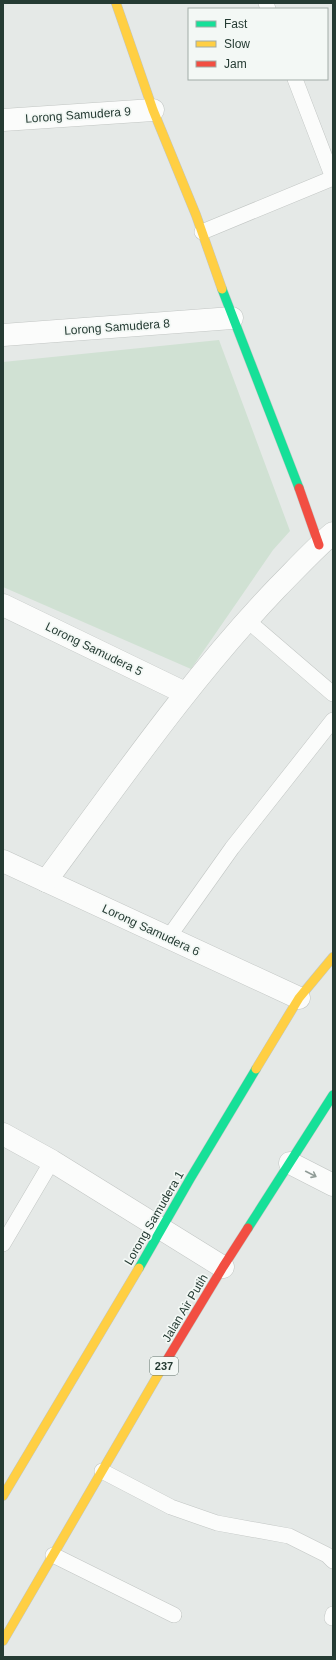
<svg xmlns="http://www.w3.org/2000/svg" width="336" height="1660" font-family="Arial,sans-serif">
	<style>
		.green { fill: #d0e1d3 }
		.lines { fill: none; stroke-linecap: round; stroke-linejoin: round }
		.lane-casing { stroke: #c2c6c4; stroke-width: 16 }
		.street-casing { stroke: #c2c6c4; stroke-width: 23 }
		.fast-casing { stroke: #c1c7c4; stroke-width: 10 }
		.slow-casing { stroke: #c1c7c4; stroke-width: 10 }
		.jam-casing { stroke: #c1c7c4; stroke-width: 10 }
		.lane { stroke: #fbfcfb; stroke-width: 15 }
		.street { stroke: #fbfcfb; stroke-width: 22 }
		.fast { stroke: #16e098; stroke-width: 9 }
		.slow { stroke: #ffcf43; stroke-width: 9 }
		.jam { stroke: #f24e42; stroke-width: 9 }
		.oneway { stroke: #909c97 }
		.labels { text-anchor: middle; stroke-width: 3.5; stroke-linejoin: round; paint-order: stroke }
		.shield { fill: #f3f8f5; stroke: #63746d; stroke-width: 1 }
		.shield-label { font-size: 11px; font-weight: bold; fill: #253b33 }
		.street-label { font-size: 12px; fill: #253b33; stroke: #f3f8f5 }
	</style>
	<rect width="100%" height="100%" fill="#e5e9e7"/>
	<!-- green -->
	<polygon class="green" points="219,340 290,531 273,550 191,669 3,587 3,362"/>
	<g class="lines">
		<!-- lane casing -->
		<g class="lane-casing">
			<g id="lane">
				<polyline points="266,3 268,9"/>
				<polyline points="295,79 333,178"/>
				<polyline points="202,232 333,178"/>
				<polyline points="247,620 333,694"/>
				<polyline points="168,938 232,848 333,720"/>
				<polyline points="3,1244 52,1161"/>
				<polyline points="102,1471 171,1507 217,1523 289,1536 327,1555 333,1561"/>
				<polyline points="53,1555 174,1615"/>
				<polyline points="332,1618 333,1614"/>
			</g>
		</g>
		<!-- street casing -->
		<g class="street-casing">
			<g id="street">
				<polyline points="3,120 153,110"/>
				<polyline points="3,335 232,318"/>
				<polyline points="3,605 185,693"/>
				<polyline points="3,861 299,998"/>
				<path d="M46,881C120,781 191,678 277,588C295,570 313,550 333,533"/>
				<polyline points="3,1134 52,1161 223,1267"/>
				<polyline points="290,1163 333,1185"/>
			</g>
		</g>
		<!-- fast casing -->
		<g class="fast-casing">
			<g id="fast">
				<polyline points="222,289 299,488"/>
				<polyline points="248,1228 333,1095"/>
				<polyline points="139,1268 190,1179 256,1069"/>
			</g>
		</g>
		<!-- slow casing -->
		<g class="slow-casing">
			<g id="slow">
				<polyline points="116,3 153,110 196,215 222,289"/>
				<polyline points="256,1069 299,998 333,957"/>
				<polyline points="3,1496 139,1268"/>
				<polyline points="3,1641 162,1368"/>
			</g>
		</g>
		<!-- jam casing -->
		<g class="jam-casing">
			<g id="jam">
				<polyline points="299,488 319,545"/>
				<polyline points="162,1368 223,1267 248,1228"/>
			</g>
		</g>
		<!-- lane -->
		<use href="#lane" class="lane"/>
		<!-- street -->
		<use href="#street" class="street"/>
		<!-- fast -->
		<use href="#fast" class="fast"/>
		<!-- slow -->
		<use href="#slow" class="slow"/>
		<!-- jam -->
		<use href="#jam" class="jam"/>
	</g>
	<!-- one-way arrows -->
	<defs><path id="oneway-shaft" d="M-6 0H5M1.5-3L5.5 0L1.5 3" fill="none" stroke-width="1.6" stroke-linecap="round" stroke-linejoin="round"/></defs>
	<use class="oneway" href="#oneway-shaft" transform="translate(311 1174) rotate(27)"/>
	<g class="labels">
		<!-- shield labels -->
		<rect class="shield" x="150" y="1357" width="28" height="18" rx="3"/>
		<g class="shield-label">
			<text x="164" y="1370">237</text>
		</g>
		<!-- street labels -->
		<g class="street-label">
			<text transform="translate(78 115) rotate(-4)" y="4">Lorong Samudera 9</text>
			<text transform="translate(117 327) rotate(-4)" y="4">Lorong Samudera 8</text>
			<text transform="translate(94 649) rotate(26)" y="4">Lorong Samudera 5</text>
			<text transform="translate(151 930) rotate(25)" y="4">Lorong Samudera 6</text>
			<text transform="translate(154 1218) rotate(-60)" y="4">Lorong Samudera 1</text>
			<text transform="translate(185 1308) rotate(-59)" y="4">Jalan Air Putih</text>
		</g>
	</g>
	<!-- border -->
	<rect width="336" height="1660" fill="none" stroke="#253b33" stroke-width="8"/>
	<!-- legend -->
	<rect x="188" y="8" width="140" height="72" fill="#f3f8f5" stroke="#a1aca7"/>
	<rect x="196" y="21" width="20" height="6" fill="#16e098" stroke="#a1aca7"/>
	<text x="224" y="28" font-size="12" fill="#253b33">Fast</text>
	<rect x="196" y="41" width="20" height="6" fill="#ffcf43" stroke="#a1aca7"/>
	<text x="224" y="48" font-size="12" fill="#253b33">Slow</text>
	<rect x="196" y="61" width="20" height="6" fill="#f24e42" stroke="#a1aca7"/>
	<text x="224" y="68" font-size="12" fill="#253b33">Jam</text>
</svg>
